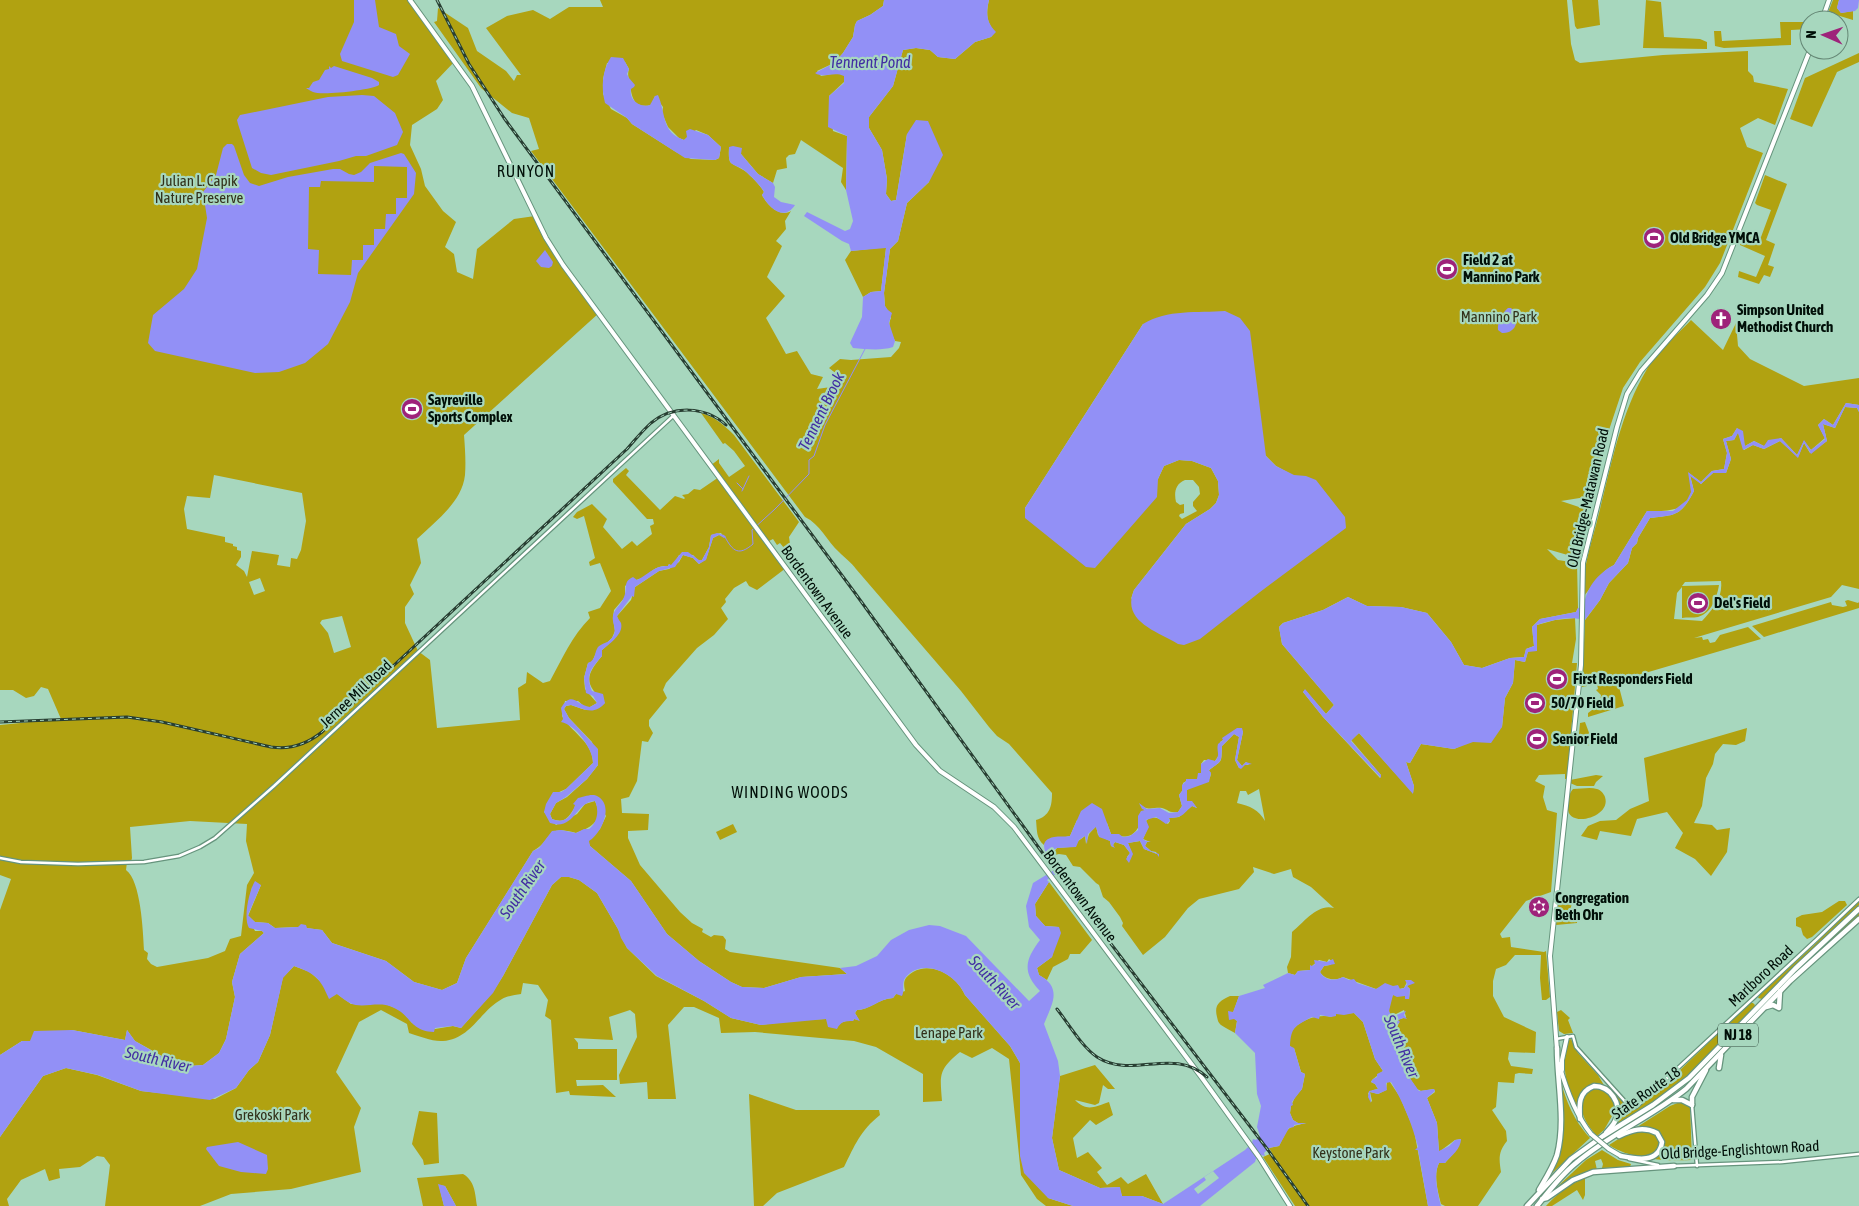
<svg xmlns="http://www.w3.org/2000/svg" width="1859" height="1206" font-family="'Asap Condensed',sans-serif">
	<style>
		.green { fill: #b1a211; fill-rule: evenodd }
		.water { fill: #9290f6; fill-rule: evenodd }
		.pier { fill: #a7d7be }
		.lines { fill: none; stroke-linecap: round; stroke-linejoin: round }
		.stream { stroke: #9290f6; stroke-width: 1 }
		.minor-casing { stroke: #66947d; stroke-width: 5 }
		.major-casing { stroke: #66947d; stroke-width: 6 }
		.highway-casing { stroke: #66947d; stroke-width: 7 }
		.minor { stroke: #fff; stroke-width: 2.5 }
		.major { stroke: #fff; stroke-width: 4 }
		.highway { stroke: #fff; stroke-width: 4.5 }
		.rail-casing { stroke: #283e32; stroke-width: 3 }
		.rail { stroke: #a7d7be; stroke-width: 1; stroke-dasharray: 4; stroke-linecap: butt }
		.major-bridge-casing { stroke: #66947d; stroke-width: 6; stroke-linecap: butt }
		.major-bridge { stroke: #fff; stroke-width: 4 }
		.labels { text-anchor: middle; stroke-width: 4.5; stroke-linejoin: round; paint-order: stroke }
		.shield { fill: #a7d7be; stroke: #334b3f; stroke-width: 1 }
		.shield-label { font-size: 14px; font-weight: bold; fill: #010f08 }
		.park-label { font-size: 15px; fill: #32301a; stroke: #a7d7be }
		.poi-label { font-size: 15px; font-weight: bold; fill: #010f08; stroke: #a7d7be; text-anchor: start }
		.street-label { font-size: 15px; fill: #010f08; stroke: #a7d7be }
		.water-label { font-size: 16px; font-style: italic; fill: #422ea3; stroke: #a7d7be }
		.neighbourhood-label { font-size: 16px; letter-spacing: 1px; fill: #010f08; stroke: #a7d7be }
	</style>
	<rect width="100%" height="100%" fill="#a7d7be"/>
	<!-- green -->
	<g class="green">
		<path d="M0,0H410L455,61L436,81L443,100L437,109L412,125L410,145L421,169L425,186L443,211L456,222L445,247L454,254L457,272L473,279L477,249L514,219L535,216L546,238L599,313L464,435C465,448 466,462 465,475C462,502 436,521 417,539L421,563L410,585L414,594L405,607V623L418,651L430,660L437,728L520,720L518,688L526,683L527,672L543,683L550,681C562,659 572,636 590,618L588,612L600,608L611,591L600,563L590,566L589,562L595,558L584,516L577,519L573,517L577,512L592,504L607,519L603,527L622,549L632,541L637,546L652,534L650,526L654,524L653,519H647L613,482V479L626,468L629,471L626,475L660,510L675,496L684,499L685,498L682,495L688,494L694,489L700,490L719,477L710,466L719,459V463L729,477L745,466L734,451L725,443L723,444L701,413C715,417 724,425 734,435L799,522L789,537L791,551L788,553L780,543L777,545L773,539L767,542L786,568L757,590L749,586L746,581L734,588L725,599L726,602L721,608L728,619L714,635L697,648L666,683L663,690L667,698L649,720V726L653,733L648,742L642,741L637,781L629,797L621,799L622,813L649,814L648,830L628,831V838L640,865L680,912L692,923L703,929L702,932L711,937L714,935L723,936L726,940L725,949L730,952L840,968L847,974L801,977L764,988L742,987L731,982L699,961L667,934L631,881L590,846L588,841L600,829L606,816L594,795C569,798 575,828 552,819L550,814L556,803L567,797L587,779L598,765L592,742L569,718L564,709L566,706L571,705C590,712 586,711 605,703C585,684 584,677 602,656V650C613,641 621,631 617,616L631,600L635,587L659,571L669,569L679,562L683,555L693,558L699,564L706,559L713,538L719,535L723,536L721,533L711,535L709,547L702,560L699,561L693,555H679L674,564L671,566L669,564L668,566C652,565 650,576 639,579C633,581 630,582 625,586V597L614,610L613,618L615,631L612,638L596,653L592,662L588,663L584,678L585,689L597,703L590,707H585L578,701H565L562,716C571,732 593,742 593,763L566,789L557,793L544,812L556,825L577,814L585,804L595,801C604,821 592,827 576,833C544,824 554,840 533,851L466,958L457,983L442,990L414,982L386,961L332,943L322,930L298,927L275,928L268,923L255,922L248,916L261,885L252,887L247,914L255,931H262L264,933L240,954L232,982L235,997L226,1039L219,1053L203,1065L190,1066L162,1056L135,1041L127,1030L125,1040L72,1030L30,1041H22L0,1055V910L11,879L0,875V725L61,719L48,689L41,687L34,696L26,698L13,690H0ZM214,475L302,493L306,521L301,550L297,559L291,558L290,567L277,565L279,555L252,551L247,577L244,571L236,565L241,557V551L237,550V547L233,546V544L225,542V537L187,529L184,509L187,496L210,498ZM260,578L265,591L254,595L249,582ZM342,616L351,647L334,653L328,633L320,623L322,620ZM190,821L247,824L246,841L254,873L247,885L241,936L230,939L225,951L208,958L157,967L151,964L147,959L148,953L144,950C143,931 141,881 126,870L127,862H131L132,858L130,827Z"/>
		<path d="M600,0H884L883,6L870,15L857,21L855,25L853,37L843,53L834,63L817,71L821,76L837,73L844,75V82L829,96L833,131L847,136L846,190L841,182L843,168L801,140L795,154L789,155L786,158L787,168L777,170L773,183L758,174L736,148H729C729,152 728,160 731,163C735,166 741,168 745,171C750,175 761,186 764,192L762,195C767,205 780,218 791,211L785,221L786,229L776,241L782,246L767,277L785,296L766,318L786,354L797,351L811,374L823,377L817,389L831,387L838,375L829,368L840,359L851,360L891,357L899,348L901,342L895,341C891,333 887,326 891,318L885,306L884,293L890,249L898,241L907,203L929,182L907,134L896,200L891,201L886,194L887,179L882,150L869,128V117L893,86L903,50L916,48L930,50L938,57L955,59L975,42L991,37L995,32C986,22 986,13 989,0H1567L1571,44L1575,60L1580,63L1663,55L1748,51V71L1753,76L1754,82L1788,89L1775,125L1758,118L1740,128L1747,147L1763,153L1720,263L1705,287L1640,362L1623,388L1609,430L1592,496L1561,501L1585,509L1571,556L1547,549L1558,560L1577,563L1578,608L1576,612L1540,619L1532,627L1534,646L1526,649L1524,657L1510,658L1482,668L1464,665L1451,642L1427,613L1401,607L1367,606L1348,597L1323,610L1283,623L1279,627L1282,644L1334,705L1326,714L1305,690L1303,692L1323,717L1380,778L1381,775L1351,740L1359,733L1413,793L1414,786L1406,762L1410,763L1421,744L1454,749L1502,727L1505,698L1513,683L1515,660L1525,662L1528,651H1537V625L1555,620L1575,618L1576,639L1572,663H1577L1567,779H1565V774L1539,775L1535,781L1545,786L1543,797L1547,810L1557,813L1551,892L1526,901L1500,934L1502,938L1510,937L1511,947L1544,952L1546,951L1550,997L1546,1000H1542L1540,978L1541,955H1515L1506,965L1496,969L1493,981V996L1504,1017L1536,1032L1535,1053L1509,1052L1508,1059L1511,1066L1533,1069L1532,1074L1519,1073L1515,1074L1514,1083L1498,1082L1496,1107L1492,1110L1506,1131L1507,1141C1498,1152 1499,1159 1501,1172L1478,1206H1445L1441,1204C1438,1192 1433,1175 1439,1163H1445L1457,1149L1461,1139L1455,1140L1439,1152L1437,1123L1427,1098L1435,1092L1434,1089L1421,1091L1417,1089L1407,1074L1394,1045L1396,1035L1394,1033L1399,1023L1398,1020L1406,1017L1404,1010L1390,1017C1388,1009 1389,1001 1393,995L1405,996L1409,999L1410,989L1407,986L1412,983L1407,982L1404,988L1399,989L1388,985L1376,989L1343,977C1335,981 1325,980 1320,972L1324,966L1330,965L1333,962L1329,959L1327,962L1319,960L1312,966L1310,970L1298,971L1295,975L1288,973L1287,967L1291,957L1292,932C1304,922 1318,903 1334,908L1311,887L1293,877L1291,869L1274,874L1253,867L1254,872L1239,889L1199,899L1188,908L1165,937L1143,955L1122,926L1123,923L1120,917L1109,902L1103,897L1099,885L1096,883L1080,867L1073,866L1066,855L1059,854L1054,855L1053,853L1057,848L1070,847L1085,836L1086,844L1089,834L1096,826L1098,835L1110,841L1111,846L1114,847L1113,845L1115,842L1124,845L1130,853L1127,857L1129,862L1131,852L1128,843L1140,841L1144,849L1157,854L1159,857L1156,852L1151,851L1145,846L1147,842H1150L1143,839L1148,827L1146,821C1153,814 1160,819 1168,824L1170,821L1169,818L1179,817L1192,806L1197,808L1193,803L1186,801L1187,790C1196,783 1210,786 1211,773L1208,771C1223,759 1221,765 1222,746L1234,734L1239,737L1235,760L1239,768L1244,765H1249L1246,762L1242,766L1237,760L1243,732L1241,728L1220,742L1219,755L1215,761L1204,760L1201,764V773L1197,779L1188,780L1183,783L1182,791L1179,795L1182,806L1178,812C1167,813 1170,810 1162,808C1153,807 1147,812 1139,803L1145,811C1138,830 1135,842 1111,834L1107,823L1077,820L1070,836L1046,841L1044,845C1036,839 1037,829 1036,820C1050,816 1052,806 1052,793L1009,744L997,736L989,727L961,691L856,569C851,562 845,558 839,552C827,541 820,524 805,517L534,155L531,151L539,149L529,118L512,113L481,88L434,22L437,21L438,8L468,28L477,51L506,71L514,81L517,75H521L486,28L507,16L533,10L550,19L569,7H603ZM625,62L629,69C627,75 629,79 630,85C632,98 634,109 651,105L655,96L663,107L662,113L668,127L679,138L684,140L696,130L708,135L721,147L719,158L715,160L691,159L676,152L632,124L627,118L611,109L603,94V79L607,63ZM1143,324L1266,456L1276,466L1294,476L1131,599L1134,590L1186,524L1210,509L1216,503L1219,495L1218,481L1211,468L1192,461L1179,460L1164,466L1158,479L1025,518V508ZM1185,480H1193L1199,487L1200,494L1193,502V506L1197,511L1182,519L1179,516L1180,514L1184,513V504L1180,505L1176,502C1174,493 1175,484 1185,480ZM1259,789L1265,821C1259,810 1250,806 1237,803L1240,791H1246L1248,795Z"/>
		<polygon points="1572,0 1598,0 1600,25 1577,29 1575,26"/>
		<polygon points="1646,0 1661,2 1664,37 1700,39 1707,42 1707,49 1643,48"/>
		<polygon points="1833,0 1839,0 1837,8 1841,13 1853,11 1853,20 1830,13 1829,10"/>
		<polygon points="1780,22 1809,22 1809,29 1791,30 1791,45 1724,48 1715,46 1714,31 1721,31 1722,41 1781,38"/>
		<polygon points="1859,53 1859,62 1837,72 1812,127 1790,119 1805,78"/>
		<polygon points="1765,175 1787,184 1766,240 1775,244 1768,265 1774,267 1770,277 1764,275 1759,284 1738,277 1739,271 1756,277 1765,256 1740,245 1745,231 1761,237 1771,210 1757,205 1755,203"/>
		<polygon points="878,248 886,248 881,291 871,292 863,297 845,260 851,251"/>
		<path d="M1691,320L1723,350L1736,323L1738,346L1750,359L1804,386L1859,378V405L1846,403L1833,425L1824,419L1818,425L1825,438L1811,450L1804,441L1797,455L1781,438L1764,446L1754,441L1745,446L1737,428L1732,436L1723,439L1727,453L1724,469L1712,471L1701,482L1689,473C1690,479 1692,487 1691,493C1686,513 1663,511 1647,511L1614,565C1600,572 1594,584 1584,596C1581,571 1592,542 1598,517C1611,467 1620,414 1647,369C1656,353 1678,334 1691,320Z"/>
		<path d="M1845,407L1857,408L1859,412V589L1842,585L1831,597L1694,638L1702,637L1703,640L1708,639L1710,643L1715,642L1720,635L1748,627L1761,639L1611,683H1618L1624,706L1588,717V713L1600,704L1601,695L1596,690L1598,689L1597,684L1582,687L1585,620L1600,600L1609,583L1628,563L1632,548L1637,543L1638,538L1650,518C1676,515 1681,516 1694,491L1690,475L1701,484L1713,473H1726L1731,459L1726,441L1734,440L1738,432L1744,450L1753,445L1764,449L1780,441L1798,457L1804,443L1810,453L1827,441L1823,424L1835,428ZM1721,581C1723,598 1713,609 1702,621L1674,619L1677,593L1682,587V618C1687,617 1693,618 1698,617C1712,613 1717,597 1719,585L1682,586L1685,582Z"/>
		<polygon points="1848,600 1858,603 1859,602 1859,608 1764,637 1752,626 1831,602 1832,605 1843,607 1847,606 1845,601"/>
		<polygon points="1585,722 1591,738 1590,745 1584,746 1583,735 1579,734 1580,723"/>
		<polygon points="1747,728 1745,741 1736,745 1723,744 1715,754 1713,764 1706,778 1702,806 1694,823 1712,825 1717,830 1730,828 1727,852 1711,876 1695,859 1675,848 1683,833 1667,812 1637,819 1631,836 1600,831 1597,840 1581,836 1588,826 1600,821 1616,820 1630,809 1649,801 1644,758"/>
		<polygon points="1596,775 1603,776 1596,782 1594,786 1577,786 1570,783 1570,780"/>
		<path d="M1573,789C1581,789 1590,787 1597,789C1601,790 1604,794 1605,797C1612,818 1566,829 1568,807C1568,800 1569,793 1573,789Z"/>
		<polygon points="733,824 737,832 720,840 716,832"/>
		<path d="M561,877H569L579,880L597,893L618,929L627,948L656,976L704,1001L731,1018L761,1025L799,1020L826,1019L840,1023L846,1021H853L854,1019L859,1020L855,1013L857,1010C869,1010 878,999 893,998L896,994L905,991C903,981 904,978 913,972C932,961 957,976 965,995L1010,1046L1020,1063L1021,1098L1048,1198L1073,1206H1046L1037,1199L1021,1175L1009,1059L992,1048L972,1058L960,1052C938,1070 940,1075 942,1101L923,1102V1074L876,1047L854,1041L755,1032L721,1033L719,1018L694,1007H684L668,1025L676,1099H648L647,1082L620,1084L619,1075L637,1037L635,1014L630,1010L609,1017L613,1040L574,1038L578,1043V1049H617V1080H576L577,1086L603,1085L616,1097L570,1095L569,1091L556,1093L551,1020L545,1016L548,1000L538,985L523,983L521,994C515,995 507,996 502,999C480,1011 471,1039 443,1041C433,1042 419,1036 409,1033L407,1024L381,1010L359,1022L336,1072L361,1108L354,1127L361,1172L291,1189L231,1194L200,1206H105L110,1165L104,1157L97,1156L80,1167L59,1169L60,1178L49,1181L45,1169L21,1180L7,1199L9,1206H0V1137L43,1076L66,1068L97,1075L141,1091L215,1099L236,1088L249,1070L258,1062L270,1035L283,977L294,966L310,972L322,983L351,1004H385L401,1010L412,1023L435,1029L453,1026L461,1028L492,993L503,976L552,885Z"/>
		<polygon points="1049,882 1092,940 1080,954 1070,954 1068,959 1053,967 1047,980 1039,975 1037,968 1052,957 1059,927 1045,926 1036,916 1035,904"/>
		<polygon points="1558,901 1572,902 1570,912 1577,913 1577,923 1556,925"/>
		<polygon points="1839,901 1845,901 1847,905 1812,937 1807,939 1803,935 1801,928 1796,926 1796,918 1802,915 1822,912"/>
		<polygon points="1859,901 1859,905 1762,999 1758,998 1760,994 1813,946"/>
		<polygon points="1859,911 1859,916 1803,966 1772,997 1804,963"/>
		<path d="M1230,996H1239L1233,1013H1230L1237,1021L1235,1033C1230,1030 1225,1028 1221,1025C1218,1022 1218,1021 1217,1017C1214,1005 1219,1001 1230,996Z"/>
		<polygon points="1750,1003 1753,1003 1755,1005 1754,1007 1685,1078 1652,1103 1611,1129 1617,1120 1614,1096 1616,1094 1630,1109 1634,1110 1677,1073"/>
		<polygon points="1561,1010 1570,1018 1568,1020 1573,1033 1564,1034 1559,1031 1557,1012"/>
		<path d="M1354,1013L1363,1022L1375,1059L1383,1071L1372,1080L1371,1082L1375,1084L1378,1089L1373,1090L1368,1093L1371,1102L1372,1101L1370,1092L1378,1094L1386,1090L1387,1082H1390L1400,1097L1414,1130L1428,1206H1295L1263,1157L1272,1153L1269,1148L1279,1146C1289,1127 1285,1128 1306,1123H1298L1293,1120L1290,1113L1291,1106L1295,1097L1302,1089L1305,1074L1301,1072L1294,1048H1291C1281,1027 1314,1012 1331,1017L1335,1014Z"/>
		<path d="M1571,1039L1578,1053L1598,1075L1605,1087C1584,1084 1587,1090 1578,1107C1564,1083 1562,1067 1568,1040Z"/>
		<path d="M1095,1065L1115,1089H1108L1103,1085L1099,1103L1095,1105L1075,1100C1087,1112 1094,1107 1109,1102L1113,1115L1096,1125L1090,1120L1073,1138L1077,1158L1088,1152L1102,1168L1097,1172L1107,1185L1121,1177L1128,1184L1146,1174L1163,1204L1142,1196H1122L1119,1187L1100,1188L1059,1170L1052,1138L1060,1076Z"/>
		<path d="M1560,1079C1567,1103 1573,1119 1590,1138L1550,1175L1558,1156Z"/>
		<path d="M1593,1088C1606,1087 1613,1097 1616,1109L1604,1130L1597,1136C1583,1121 1573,1102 1593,1088Z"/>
		<path d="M749,1094L796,1110H879L880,1115C860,1131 855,1145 844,1167L777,1193L763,1206H754Z"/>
		<path d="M1680,1102L1690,1105L1692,1160C1666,1161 1632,1160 1609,1145L1670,1106Z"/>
		<polygon points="419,1111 437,1113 439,1163 424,1165 423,1160 412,1144"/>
		<polygon points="1602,1150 1618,1160 1631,1164 1630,1167 1602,1168 1603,1164 1601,1159 1595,1161 1597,1170 1576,1177 1558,1186 1586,1160"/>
		<path d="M463,1174C475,1181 475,1193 477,1206H456L445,1186L439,1185L444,1206H423L417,1178Z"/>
		<path d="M1585,1178V1195L1583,1200L1577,1190L1552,1206H1546C1557,1194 1570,1183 1585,1178Z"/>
	</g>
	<!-- water -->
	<g class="water">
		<polygon points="354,0 375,0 379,27 396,34 399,46 410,54 398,75 393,77 342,61 340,54 354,22"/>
		<path d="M884,0H989C986,13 986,22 996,32L991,37L975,42L955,59L938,57L930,50L916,48L903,50L893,86L869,117V128L882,150L887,179L886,194L891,201L896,200L907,134L916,120L928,121L943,155L929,182L907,203L898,241L890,249L884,293L885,306L888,310L892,313L889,323L895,341L893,347C881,351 866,349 853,348L850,343L862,317L863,297L871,292L881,291L886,248L851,251L849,244L842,241L804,216L807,212L845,231L850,229L853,221L846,190L847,136L828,127L829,96L844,83V76C833,71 824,79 815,73L834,63L843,53L853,37L855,25L857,21L870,15L883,6Z"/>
		<polygon points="1839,0 1859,0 1858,8 1855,11 1841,13 1837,8"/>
		<path d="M611,57L623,58L629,69L627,74L629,78L635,85L634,87L631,89C629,100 640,108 650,105L655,96L658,95C666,113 661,132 684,140L687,137L686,131L690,129L708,135L721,147L719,158L715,160L685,158L632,124L627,118L605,103C601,87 602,71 611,57Z"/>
		<path d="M329,66L331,68L334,66L372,78L379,82V85C372,90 321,96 313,92C310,91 308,89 306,88H309L313,82L319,80L325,70L329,69Z"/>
		<polygon points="362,95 374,96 395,113 403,132 397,145 366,156 356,156 339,161 271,175 261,173 252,168 238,124 237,120 240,115 328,97"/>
		<path d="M227,144H232L234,146L244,175L250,183L259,186L288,177L333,169H340L349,174L354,175L361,172L370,163L401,153L404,154L416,173L414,194L358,273L350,302L328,344L305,363L279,372L255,373L155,351L148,343L153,315L184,289L197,269L207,218L203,192L216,175L223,148ZM374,166L407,167V198H396V214H386L385,229H374V245H363V260H352L351,275L318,274L319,250L308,249L309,187H320L321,181L374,182Z"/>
		<path d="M733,146L742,148L741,154L758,174L773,183L775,187L774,197L781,202L795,205C784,222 769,208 762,195L764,192C761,186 750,175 745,171C741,167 734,166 731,163C728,159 729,152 729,147Z"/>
		<polygon points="545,250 553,262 552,266 549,268 541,267 536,261"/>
		<path d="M1508,308H1511C1521,317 1517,334 1502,333L1498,330C1497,322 1502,313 1508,308Z"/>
		<path d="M1225,311L1240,318L1250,331L1266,456L1276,466L1294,475L1306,476L1316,480L1345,517L1346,528L1260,592L1200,639L1184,645L1178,644C1156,631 1121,621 1134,590L1186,524L1210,509L1216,503L1219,495L1218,481L1211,468L1192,461L1179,460L1164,466L1158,479L1157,497L1095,568L1086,567L1025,518V508L1143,324C1167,309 1198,313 1225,311Z"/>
		<path d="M1846,403L1859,405V412L1857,408L1845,407L1835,428L1823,424L1827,441L1811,454L1804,443L1798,458L1780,441L1764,449L1753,445L1743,450L1738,433L1734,440L1726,441L1731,459L1726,473H1713L1701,484L1690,476L1694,491C1681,516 1676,515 1650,518L1638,538L1637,543L1632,548L1628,563L1609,583L1600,600L1585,620C1568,616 1553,620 1537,625V651L1528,652L1525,662L1515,660L1513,683L1505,698L1502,727L1491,743L1473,742L1454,749L1421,744L1410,763L1406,762L1414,786L1413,794L1359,733L1351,741L1381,775V778L1323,717L1303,692L1305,689L1326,714L1334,705L1282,644L1279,627L1283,623L1323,610L1348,597L1367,606L1401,607L1427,613L1451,642L1464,665L1482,668L1510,658L1524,657L1526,649L1534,646L1532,627L1540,619L1576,612L1578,608L1584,607C1585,589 1598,573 1614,565L1647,511H1673L1687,500L1691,492L1688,472L1701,482L1712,471L1724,469L1727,453L1723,439L1732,436L1737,428L1743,431L1745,446L1754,441L1764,446L1768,440L1781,438L1797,455L1804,440L1811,450L1825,439L1818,425L1824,419L1833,425Z"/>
		<path d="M717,533L724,535L726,537L724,538L719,535L713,538L706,560L699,564L693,558L683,555L675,567L659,571L635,587L634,597L632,596L617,616C618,619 620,621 621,623C624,634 609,644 602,650V656C592,668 585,674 592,691L603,694L605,703C594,716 584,709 571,705L566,706L564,709L569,718L598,749V765L587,779L566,797L556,803L550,814L552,819C565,824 571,817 575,805L573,804L578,798C583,797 592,793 597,796C615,805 601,834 589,841L590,846L631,881L667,934L699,961L731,982L742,987L764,988L801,977L847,974L840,968L856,966L877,956L891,940L909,930L929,925L940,926L966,936L1029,1001L1040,991C1022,972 1025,960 1040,940L1029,927L1026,906L1033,883L1056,869C1051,861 1033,841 1054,837C1059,836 1065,837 1070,836L1081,811L1092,803L1102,809L1111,834H1119L1123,837L1130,836L1138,830V816L1141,811L1145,810L1142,809L1139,803L1147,809L1160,808L1169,813L1178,812L1182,806L1179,795L1182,791V785L1186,781V779H1197L1198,773H1201V764L1208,759L1215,761C1221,755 1216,751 1218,744L1223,740L1222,738L1237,728H1242L1243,732L1237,760L1242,766L1246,762L1252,764L1245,765L1241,769L1239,768L1235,760L1239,737L1234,734L1222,746C1221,763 1223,760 1209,770L1211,773L1209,782L1187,790V801H1192L1197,808L1192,806C1183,814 1183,818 1169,818L1170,821L1166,824L1156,817L1146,820L1149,827L1143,839L1146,841L1151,842H1147L1145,846L1151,851L1159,854V857L1157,854L1144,849L1140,841L1128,843L1133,854L1129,863L1126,859L1130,853L1124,845L1115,842L1113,845L1115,848L1111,846L1110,841L1099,837L1096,827L1088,834L1087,844L1085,836L1079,840L1076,847L1057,848L1052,851L1060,862L1064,873L1061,874L1059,872L1047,880L1049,882L1035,904L1036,916L1045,926L1059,927L1061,933L1052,957L1037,968L1039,975C1063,988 1052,1004 1044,1024L1058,1061L1060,1076L1052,1138L1059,1170L1100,1188L1120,1187L1122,1196H1142L1163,1204L1245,1150L1252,1143L1253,1139L1256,1140L1260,1136L1257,1127L1261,1106L1257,1094L1255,1053L1235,1033L1237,1021L1234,1019L1229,1020L1228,1011L1233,1012L1239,996L1265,988L1263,985L1288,973L1295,975L1298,971L1310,970V965L1312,966L1315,964L1314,960L1327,962L1333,959L1335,964L1324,966L1320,972C1325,981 1335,981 1343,977L1349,980L1354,979L1357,983L1376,989L1385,983L1393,986L1398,985L1400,989L1404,988L1407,984L1405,980H1411L1415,983L1407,986L1410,989L1409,999H1405V996L1397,997L1393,995L1389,1011L1392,1017L1406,1011L1404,1015L1407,1019L1403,1018L1398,1020L1400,1022L1397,1025V1030L1394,1033L1396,1034V1041H1399L1394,1045L1407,1074L1419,1091L1434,1089L1435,1091L1427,1098L1437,1123L1439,1151L1449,1146L1455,1140L1461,1139C1461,1149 1451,1156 1445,1163H1439C1433,1175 1438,1193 1441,1206H1428L1418,1150H1415L1418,1147C1412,1124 1403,1102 1391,1082L1386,1083L1387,1090L1378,1094L1370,1092L1371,1103L1368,1097L1369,1091L1378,1089L1375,1084L1371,1082L1373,1079L1377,1077V1074L1383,1071L1375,1059L1363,1022L1354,1013L1344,1015L1336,1014V1016L1331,1017L1320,1015L1319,1019L1312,1017C1295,1026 1291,1027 1290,1046L1294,1048L1301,1072L1305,1074L1302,1089L1292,1102L1293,1105L1291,1106L1290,1113L1293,1120L1298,1123H1307L1294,1125V1127L1289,1128L1279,1146L1269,1148L1264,1153L1265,1156L1261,1155L1256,1159L1255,1162L1200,1206H1073L1048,1198L1024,1173L1020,1156V1063L1010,1046L965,995C956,974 924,957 906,977C901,982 905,990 902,996L896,994L893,998C878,999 870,1010 857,1010L855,1013L860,1021L854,1019L853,1021C845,1021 841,1021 837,1029L828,1027L826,1019L761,1025L731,1018L704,1001L657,976L627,948L621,938L618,929L597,893L579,880L569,877H561L552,885L503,976L493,993L461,1028L453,1026L435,1028L434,1032C409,1031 412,1015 392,1007C379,1001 361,1009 350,1003C346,1001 341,997 337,994L329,999C320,978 316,974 294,966L283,978L270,1035L258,1062L249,1070L236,1088L210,1100L141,1091L98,1075L66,1068L43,1076L0,1137V1055L22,1041H30L34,1031L72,1030L125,1040L127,1030L135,1041L161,1056L190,1066L203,1065L219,1053L226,1039L235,997L232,982L240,954L264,933L262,931L249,928C243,918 249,891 255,881L261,885L248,915L255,922L268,923L275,928L298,927L301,924L306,925L307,928L322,930L332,943L386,961L414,982L442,990L457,983L466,958L533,851L539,848L552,831L561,830L576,833L584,829H589C598,822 599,810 595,801C575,802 575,831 550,823L544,812L546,804L553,792H561L566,789L593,763C593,749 576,725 561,722L563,719L561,708C572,690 576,705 590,707L597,703L593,696L586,693L584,678L588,663C596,660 594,653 598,647C602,643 608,643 611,639C617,633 614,627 613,621C611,610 621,606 624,597C628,589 622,582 633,577L637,580C648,575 654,565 668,566L669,564L671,565L682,552H688L699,560H702L709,547L711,535Z"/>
		<polygon points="238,1142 267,1155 268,1169 266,1174 241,1172 219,1166 206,1149 207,1147"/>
		<polygon points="438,1184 445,1186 456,1206 444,1206"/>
	</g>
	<!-- pier -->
	<polygon class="pier" points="1213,1171 1219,1178 1198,1194 1194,1189 1206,1180 1204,1177"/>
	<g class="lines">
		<!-- stream -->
		<g class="stream">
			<polyline points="737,483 743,489"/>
			<polyline points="742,491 749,476"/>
			<path d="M725,537C733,552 739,556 753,544L752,530L775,509L809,474V460L814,456L825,425L865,349"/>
		</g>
		<!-- minor casing -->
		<g class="minor-casing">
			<g id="minor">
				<polyline points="0,858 21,862 78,864 144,862 179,856 200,847 215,838 274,786 673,416"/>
				<polyline points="1556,1039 1573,1036 1576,1047 1630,1107 1636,1107 1817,939 1859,899"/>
				<polyline points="1692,1105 1697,1166"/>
				<polyline points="1629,1159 1658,1165"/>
				<polyline points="1673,1166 1782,1162 1859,1154"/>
			</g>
		</g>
		<!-- major casing -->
		<g class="major-casing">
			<g id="major">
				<polyline points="410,0 472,86 546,238 563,265 916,745 940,771 994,807 1014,827 1202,1078 1259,1157 1290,1206"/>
				<polyline points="1822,20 1829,0"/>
				<polyline points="1557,1050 1550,956 1581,665 1583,563 1617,427 1627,394 1641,371 1707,295 1722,273 1810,50"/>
				<path d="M1559,1064C1566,1089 1575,1114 1591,1134"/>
				<polyline points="1562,1070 1562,1060 1567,1037"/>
				<polyline points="1609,1149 1621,1156"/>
			</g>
		</g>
		<!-- highway casing -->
		<g class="highway-casing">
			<g id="highway">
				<polyline points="1766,1007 1773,1005 1779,1008 1780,991"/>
				<polyline points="1747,1042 1749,1024"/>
				<polyline points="1719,1068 1721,1055"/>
				<polyline points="1673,1100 1682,1100 1692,1105"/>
				<polyline points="1692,1105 1692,1097 1706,1070"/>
				<path d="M1580,1119C1579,1105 1578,1092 1594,1086C1610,1086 1622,1103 1616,1119C1614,1125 1610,1128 1606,1133"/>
				<path d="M1619,1136C1632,1130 1643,1126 1657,1133L1662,1142C1659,1164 1636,1159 1621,1156"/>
				<path d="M1539,1190C1546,1178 1553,1167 1557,1155C1566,1121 1557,1083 1557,1048"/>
				<polyline points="1542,1199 1547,1198 1573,1180 1593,1172 1674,1166"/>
				<polyline points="1527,1206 1571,1159 1603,1136 1653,1105 1689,1078 1795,969 1859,909"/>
				<path d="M1537,1206C1549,1191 1561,1175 1576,1163C1610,1134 1651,1117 1686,1089L1790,981L1859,919"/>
			</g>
		</g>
		<!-- minor -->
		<use href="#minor" class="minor"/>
		<!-- major -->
		<use href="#major" class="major"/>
		<!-- highway -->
		<use href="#highway" class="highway"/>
		<!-- rail casing -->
		<g class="rail-casing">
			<g id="rail">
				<polyline points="437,0 469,64 504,118 855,593 1057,873 1268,1150 1308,1206"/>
				<path d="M0,722L127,717L162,722L271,747C290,750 307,744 322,732L627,449C635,440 642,431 651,423C673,405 705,406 726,425"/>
				<path d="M1057,1009C1068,1023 1082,1047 1097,1057C1133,1080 1172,1046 1207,1077"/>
			</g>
		</g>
		<!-- rail -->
		<use href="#rail" class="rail"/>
		<!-- major-bridge casing -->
		<g class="major-bridge-casing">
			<polyline id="major-bridge" points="1591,1134 1609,1149"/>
		</g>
		<!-- major-bridge -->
		<use href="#major-bridge" class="major-bridge"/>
	</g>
	<!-- icons -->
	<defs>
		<g id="stadium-disc" transform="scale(1.125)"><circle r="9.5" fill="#9e237a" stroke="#a7d7be"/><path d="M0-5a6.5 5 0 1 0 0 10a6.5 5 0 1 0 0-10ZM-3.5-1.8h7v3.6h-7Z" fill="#fff"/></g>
		<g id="church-disc" transform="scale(1.125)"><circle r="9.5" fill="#9e237a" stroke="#a7d7be"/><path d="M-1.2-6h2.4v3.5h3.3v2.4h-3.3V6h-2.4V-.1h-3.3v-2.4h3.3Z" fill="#fff"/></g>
		<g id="synagogue-disc" transform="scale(1.125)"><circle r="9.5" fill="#9e237a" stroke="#a7d7be"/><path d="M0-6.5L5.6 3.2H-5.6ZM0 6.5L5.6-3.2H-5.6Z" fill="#fff"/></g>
	</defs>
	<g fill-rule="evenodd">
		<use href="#stadium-disc" x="1654" y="238"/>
		<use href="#stadium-disc" x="1447" y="269"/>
		<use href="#church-disc" x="1721" y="319"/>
		<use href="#stadium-disc" x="412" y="409"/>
		<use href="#stadium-disc" x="1698" y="603"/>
		<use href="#stadium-disc" x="1557" y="679"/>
		<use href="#stadium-disc" x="1535" y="703"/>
		<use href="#stadium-disc" x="1537" y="739"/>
		<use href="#synagogue-disc" x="1539" y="907"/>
	</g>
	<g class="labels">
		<!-- shield labels -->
		<rect class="shield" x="1718" y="1023.5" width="40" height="23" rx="4"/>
		<g class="shield-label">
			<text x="1738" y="1040">NJ 18</text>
		</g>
		<!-- park labels -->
		<g class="park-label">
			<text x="199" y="186">Julian L. Capik<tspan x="199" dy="17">Nature Preserve</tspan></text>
			<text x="1499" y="322">Mannino Park</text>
			<text x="949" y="1038">Lenape Park</text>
			<text x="272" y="1120">Grekoski Park</text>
			<text x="1351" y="1158">Keystone Park</text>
		</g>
		<!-- poi labels -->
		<g class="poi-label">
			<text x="1670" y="243">Old Bridge YMCA</text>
			<text x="1463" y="265">Field 2 at<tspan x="1463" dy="17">Mannino Park</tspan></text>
			<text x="1737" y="315">Simpson United<tspan x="1737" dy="17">Methodist Church</tspan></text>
			<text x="428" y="405">Sayreville<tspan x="428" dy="17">Sports Complex</tspan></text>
			<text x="1714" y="608">Del's Field</text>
			<text x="1573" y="684">First Responders Field</text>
			<text x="1551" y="708">50/70 Field</text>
			<text x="1553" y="744">Senior Field</text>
			<text x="1555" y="903">Congregation<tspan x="1555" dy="17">Beth Ohr</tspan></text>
		</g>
		<!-- street labels -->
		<g class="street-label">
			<text transform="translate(1588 498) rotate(-77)" y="5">Old Bridge-Matawan Road</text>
			<text transform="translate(817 592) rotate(54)" y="5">Bordentown Avenue</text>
			<text transform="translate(356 694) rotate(-43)" y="5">Jernee Mill Road</text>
			<text transform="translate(1080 896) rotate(53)" y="5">Bordentown Avenue</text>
			<text transform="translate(1761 976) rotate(-43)" y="5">Marlboro Road</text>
			<text transform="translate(1646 1093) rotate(-35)" y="5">State Route 18</text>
			<text transform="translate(1740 1150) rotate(-3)" y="5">Old Bridge-Englishtown Road</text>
		</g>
		<!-- water labels -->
		<g class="water-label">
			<text x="870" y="68">Tennent Pond</text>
			<text transform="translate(821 411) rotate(-64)" y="6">Tennent Brook</text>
			<text transform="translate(522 889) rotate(-55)" y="6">South River</text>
			<text transform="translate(995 982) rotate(47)" y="6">South River</text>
			<text transform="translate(1402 1046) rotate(67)" y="6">South River</text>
			<text transform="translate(158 1059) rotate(13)" y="6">South River</text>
		</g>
		<!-- neighbourhood labels -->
		<g class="neighbourhood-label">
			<text x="526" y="177">RUNYON</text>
			<text x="790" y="798">WINDING WOODS</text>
		</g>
	</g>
	<!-- north arrow -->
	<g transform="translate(1824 35) rotate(272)"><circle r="24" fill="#a7d7be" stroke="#658775"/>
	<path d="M0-4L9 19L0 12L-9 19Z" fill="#9e237a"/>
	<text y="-8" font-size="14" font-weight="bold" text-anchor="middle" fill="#010f08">N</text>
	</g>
</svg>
